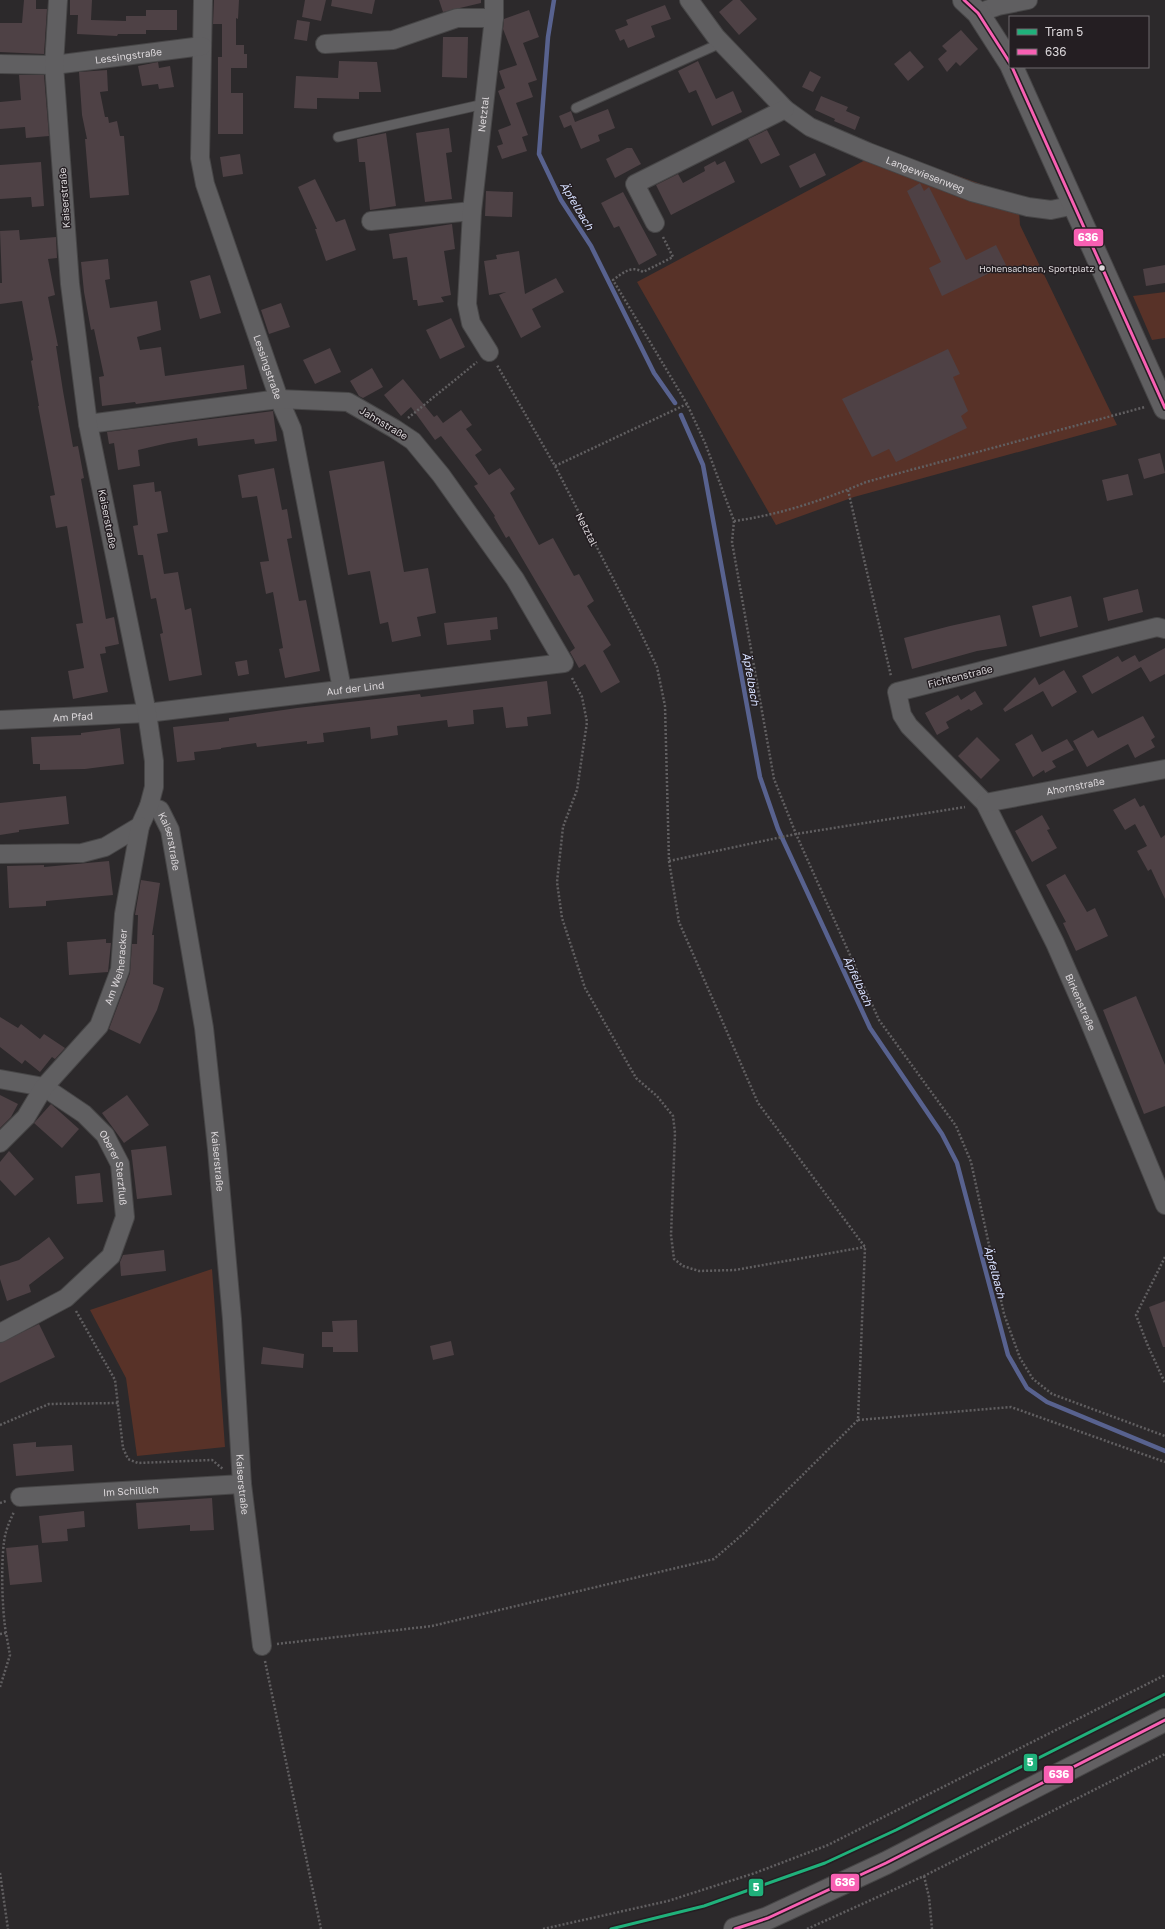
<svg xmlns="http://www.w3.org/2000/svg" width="1165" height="1929" font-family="'Golos Text',sans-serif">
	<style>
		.green { fill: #583228 }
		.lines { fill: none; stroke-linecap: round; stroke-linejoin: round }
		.stream { stroke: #58628f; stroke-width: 4.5 }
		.building { fill: #4e4145 }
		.service-casing { stroke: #474647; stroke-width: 11 }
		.minor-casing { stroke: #474647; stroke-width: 20 }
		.tertiary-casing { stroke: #474647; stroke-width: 24 }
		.primary-casing { stroke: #474647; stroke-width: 24 }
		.path { stroke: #615f61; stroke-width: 2.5; stroke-dasharray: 2 2; stroke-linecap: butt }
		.service { stroke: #605f61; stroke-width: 9 }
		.minor { stroke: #605f61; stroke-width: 18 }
		.tertiary { stroke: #605f61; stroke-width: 22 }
		.primary { stroke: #626062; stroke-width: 22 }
		.bus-1-casing { stroke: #241e22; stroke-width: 6 }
		.bus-1 { stroke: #f860b3; stroke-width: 3 }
		.tram-1-casing { stroke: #241e22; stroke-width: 6 }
		.tram-1 { stroke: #20b17b; stroke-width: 3 }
		.bus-dot { fill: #dbd7da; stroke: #241e22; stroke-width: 1.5 }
		.labels { text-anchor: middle; stroke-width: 3; stroke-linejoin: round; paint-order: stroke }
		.bus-label { font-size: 9px; fill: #dbd7da; stroke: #241e22; text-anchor: end }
		.street-label { font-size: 10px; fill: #dbd7da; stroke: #241e22 }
		.water-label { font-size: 11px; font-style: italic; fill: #d7e0ff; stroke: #241e22 }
		.line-badge { stroke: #241e22; stroke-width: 1.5 }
		.badge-label { font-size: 11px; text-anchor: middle; font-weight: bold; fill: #fff }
	</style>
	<rect width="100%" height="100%" fill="#2c292b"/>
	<!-- green -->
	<g class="green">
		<polygon points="884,150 1018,197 1020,225 1117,425 854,497 776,525 637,282"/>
		<polygon points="1165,292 1165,338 1152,340 1133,296"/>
		<polygon points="212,1269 225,1447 137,1456 126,1378 90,1310"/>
	</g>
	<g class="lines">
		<!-- stream -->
		<g class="stream">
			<polyline points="554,0 548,37 539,154 561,200 591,246 654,373 675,403"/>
			<polyline points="681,415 703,465 760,777 778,829 870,1028 942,1134 957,1163 1008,1355 1027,1388 1047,1402 1165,1451"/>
		</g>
	</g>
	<!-- building -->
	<g class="building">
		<polygon points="24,0 36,0 36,9 47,9 44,54 0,52 0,23 22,23"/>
		<polygon points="70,0 92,0 91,20 126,21 126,16 146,16 146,10 177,10 177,30 146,30 146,34 118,34 117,36 77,34 78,15 70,15"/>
		<polygon points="214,0 239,0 238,19 236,18 236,45 244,45 244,54 247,54 247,68 231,68 231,93 243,93 243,134 218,134 218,57 222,57 222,24 213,24"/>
		<polygon points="305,0 326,0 321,21 302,17"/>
		<polygon points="332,0 375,0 372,14 331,6"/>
		<polygon points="439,0 481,0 481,3 443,12"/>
		<polygon points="733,0 740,0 757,19 739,35 719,12"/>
		<polygon points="665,5 671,19 651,26 655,37 628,48 624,39 620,41 615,30 628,25 626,20"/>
		<polygon points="529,10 539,37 523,43 537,80 528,83 533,97 516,103 528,135 522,137 527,151 502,159 497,146 503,144 498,130 511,125 498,91 505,88 499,71 517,65 503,29 504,19"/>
		<polygon points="297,20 310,22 307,41 294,39"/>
		<polygon points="961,30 978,49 960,66 956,62 947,72 938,59 947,51 942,46"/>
		<polygon points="443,37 468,37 467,78 442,77"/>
		<polygon points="910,51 924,67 908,81 894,64"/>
		<polygon points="339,61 377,62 381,92 359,92 359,99 317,98 317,109 294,108 296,76 338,78"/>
		<polygon points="698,61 716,99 733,91 742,112 712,126 696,90 689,93 678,71"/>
		<polygon points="158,62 159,68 170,66 174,87 159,89 158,84 142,86 138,66"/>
		<polygon points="107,70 108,91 100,92 105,117 108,117 109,123 117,121 120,136 124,136 129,195 90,198 85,139 87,139 82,115 79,72"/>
		<polygon points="810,71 821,77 813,92 802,87"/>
		<polygon points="19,75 44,75 49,136 26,138 25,127 0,129 0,102 21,100"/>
		<polygon points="821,96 848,107 846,111 860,117 855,130 834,121 835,119 815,110"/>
		<polygon points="608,109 615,128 598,135 600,141 581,149 571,125 564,128 559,116 571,111 575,122"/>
		<polygon points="449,128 452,152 446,153 452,199 425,202 416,133"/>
		<polygon points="767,130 780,155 761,164 748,139"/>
		<polygon points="386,133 396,206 370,210 365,162 359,162 357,139"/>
		<polygon points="627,148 632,148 641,164 615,178 606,159"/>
		<polygon points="815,153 826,175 800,188 789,166"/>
		<polygon points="240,154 243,174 223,177 220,157"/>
		<polygon points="715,161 717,165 725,161 735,182 671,215 656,185 678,174 683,183 705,171 704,167"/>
		<polygon points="41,162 44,206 32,207 31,197 0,199 0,165"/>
		<polygon points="315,179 336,222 345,219 356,250 326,261 315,229 317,229 298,187"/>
		<polygon points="920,183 924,191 929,187 966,260 996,245 1006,265 942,296 929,268 941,262 907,191"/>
		<polygon points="486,191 513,192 512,217 485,216"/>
		<polygon points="623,192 657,255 639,265 619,226 614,228 601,203"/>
		<polygon points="452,224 455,249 444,251 451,295 441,297 444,302 418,306 417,300 413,300 407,257 393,259 389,234"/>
		<polygon points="19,230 20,240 56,237 57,258 48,259 55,295 48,297 58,346 56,346 63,391 73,447 78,446 84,478 81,479 106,619 114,617 119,644 105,647 106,653 100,654 108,692 73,699 68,671 84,668 76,624 83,623 67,526 56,528 50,496 55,495 38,406 39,406 31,361 33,360 22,301 0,304 0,283 2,283 0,231"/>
		<polygon points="519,251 525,294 556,278 564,292 532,309 541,327 521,338 499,295 506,292 489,295 484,261 497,259 496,255"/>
		<polygon points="108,259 110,279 105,280 110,308 157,301 161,330 137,337 140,350 161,347 165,376 244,365 247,389 136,404 135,402 102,406 99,377 104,376 94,329 91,330 84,292 81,262"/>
		<polygon points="1165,265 1165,283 1146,286 1143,269"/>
		<polygon points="210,275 221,313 200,319 190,281"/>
		<polygon points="281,303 290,327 269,334 261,310"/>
		<polygon points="451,318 465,347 440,359 426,330"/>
		<polygon points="330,348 341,372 315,384 303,360"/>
		<polygon points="948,349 960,374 953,377 968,411 961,416 967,428 896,462 889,449 872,457 842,399"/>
		<polygon points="372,368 383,387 363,398 359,396 350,381"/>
		<polygon points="403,379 434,417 437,415 443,423 461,410 472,425 466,429 482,450 475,455 489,475 500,468 515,489 510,493 539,545 553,538 574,576 579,574 594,601 587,606 611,645 603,651 620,682 601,693 585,664 579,668 570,652 575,648 509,536 506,538 494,517 495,516 474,486 478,484 441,436 435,440 411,407 401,416 384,395"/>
		<polygon points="273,411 277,441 255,444 254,439 198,446 197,438 168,443 138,450 140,466 118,470 114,443 109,444 107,432"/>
		<polygon points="1160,453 1165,473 1144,479 1138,459"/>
		<polygon points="384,461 404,572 428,568 436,613 417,617 421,636 392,642 388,622 380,624 370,571 348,575 329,471"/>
		<polygon points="274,468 282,510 287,509 292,538 287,539 299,601 306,600 320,671 285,678 279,649 283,648 273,592 266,594 260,562 269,561 257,496 242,498 238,475"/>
		<polygon points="1128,474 1133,495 1107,501 1102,480"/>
		<polygon points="154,482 155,492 161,491 168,532 157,534 164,574 178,572 185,610 191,608 202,675 169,681 160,634 163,633 156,598 151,599 143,555 138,555 133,526 138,525 133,485"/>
		<polygon points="1138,589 1143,612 1108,621 1103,598"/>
		<polygon points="1071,596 1078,627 1040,637 1032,606"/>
		<polygon points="1000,615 1007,646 977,651 912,669 904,638 950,626"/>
		<polygon points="497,617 498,629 490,630 491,640 447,645 444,623"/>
		<polygon points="1165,648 1165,674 1150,682 1141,667 1092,694 1082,676 1118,656 1122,662 1135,655 1139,662"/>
		<polygon points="247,660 249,674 238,676 235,662"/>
		<polygon points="1064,670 1077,692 1052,707 1043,691 1005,712 1003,709 1035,677 1039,685"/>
		<polygon points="547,681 551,714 527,717 528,726 506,728 503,707 473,710 474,724 448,727 447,720 397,726 398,735 371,739 370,727 323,733 324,742 307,744 307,741 257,747 256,743 221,748 221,749 194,752 195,760 177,762 173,727 229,721 229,718 297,708 420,694 421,697"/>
		<polygon points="975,691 983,704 971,711 969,709 946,722 949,728 937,735 925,713 958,695 961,700"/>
		<polygon points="1143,716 1155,737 1151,740 1155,747 1135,758 1128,744 1087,767 1073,741 1093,730 1098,738"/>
		<polygon points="120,728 124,764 85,769 40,770 40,764 33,764 31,737 81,735 81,733"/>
		<polygon points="1032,734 1042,752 1067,739 1074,750 1052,761 1056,767 1045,773 1044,770 1033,777 1015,744"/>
		<polygon points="977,737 1000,760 981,779 958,756"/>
		<polygon points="66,796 69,824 19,830 19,832 0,835 0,803"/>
		<polygon points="1135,798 1140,807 1144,805 1161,838 1165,835 1165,899 1151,869 1148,871 1137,851 1147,846 1135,824 1125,830 1113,810"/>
		<polygon points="1042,815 1050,829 1047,830 1057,848 1032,862 1015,831"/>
		<polygon points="109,861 113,895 46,901 46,906 9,908 7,866 44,865 44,867"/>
		<polygon points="1065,874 1087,912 1095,908 1108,936 1076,951 1063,923 1066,922 1046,885"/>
		<polygon points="141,880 160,883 152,935 154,935 153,984 164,988 157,1010 140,1044 109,1029 130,973 132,944 137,944 138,915 135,915"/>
		<polygon points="106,939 106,943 111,943 108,972 69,975 67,942"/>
		<polygon points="1136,996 1165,1065 1165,1106 1144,1114 1103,1010"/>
		<polygon points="0,1017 18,1028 21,1024 40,1039 44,1034 65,1048 55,1059 52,1057 40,1072 25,1060 22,1064 0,1047"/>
		<polygon points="0,1095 18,1104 11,1117 0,1128"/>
		<polygon points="127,1095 149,1125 124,1143 102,1113"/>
		<polygon points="51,1104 79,1129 62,1148 34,1123"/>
		<polygon points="166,1146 172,1195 137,1199 131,1150"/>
		<polygon points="9,1151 34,1179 15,1196 0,1180 0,1162"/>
		<polygon points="100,1173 103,1202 77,1204 75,1176"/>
		<polygon points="49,1237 64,1258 29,1285 31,1292 7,1301 0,1279 0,1266 19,1260"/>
		<polygon points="164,1250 166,1271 121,1276 120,1262 123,1255"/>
		<polygon points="1165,1301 1165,1347 1163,1347 1149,1307"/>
		<polygon points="357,1320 358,1352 333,1352 333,1347 322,1347 322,1332 333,1332 332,1321"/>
		<polygon points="39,1324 55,1357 0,1383 0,1343"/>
		<polygon points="451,1341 454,1355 433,1360 430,1346"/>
		<polygon points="263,1347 304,1354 303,1368 261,1364"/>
		<polygon points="36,1442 36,1447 72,1445 74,1471 16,1476 13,1444"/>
		<polygon points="212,1498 214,1530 190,1531 190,1525 138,1529 136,1503"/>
		<polygon points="84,1511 85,1527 67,1529 68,1541 42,1543 39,1516"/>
		<polygon points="38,1545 42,1582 10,1585 6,1548"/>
	</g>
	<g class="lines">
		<!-- service casing -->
		<g class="service-casing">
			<g id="service">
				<polyline points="576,108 721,43"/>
				<polyline points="338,137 484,104"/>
			</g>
		</g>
		<!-- minor casing -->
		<g class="minor-casing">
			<g id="minor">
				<path id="s1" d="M203,0L200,158L205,184L279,399L292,429L342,689"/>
				<path id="s2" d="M689,0L716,37L785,109L810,127L868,152L972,192L1028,207L1051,210L1075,205"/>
				<polyline points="978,13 998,6 1028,0"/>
				<polyline points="325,44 393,40 457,18 494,18"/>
				<path id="s3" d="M0,64L54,65L202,46"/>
				<polyline points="371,221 472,211"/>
				<polyline points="655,223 635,184 785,109"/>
				<path id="s4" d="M489,352L471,323L467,304L472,211L494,18V0"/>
				<path id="s5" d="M1165,629L1157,627L897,692L902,715L909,726L985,803L1055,943L1087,1016L1165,1205"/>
				<path id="s6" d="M0,720L147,713L564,663L515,579L441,475L413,441L395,429L348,402L279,399L88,424"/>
				<path id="s7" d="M985,803L1165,769"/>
				<path id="s8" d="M149,806L160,810L170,830L204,1028L217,1149L232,1319L242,1484L262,1646"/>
				<polyline points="0,854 82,853 105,847 140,826 149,806 154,787 154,761 147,713 88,424 70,284 54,65 58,0"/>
				<path id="s9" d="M0,1079L44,1087L84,1114L105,1135L120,1164L125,1217L111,1256L66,1298L0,1333"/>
				<path id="s10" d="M0,1143L26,1117L44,1087L99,1026L120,970L124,914L140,826"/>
				<path id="s11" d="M20,1497L242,1484"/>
			</g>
		</g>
		<!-- tertiary casing -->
		<g class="tertiary-casing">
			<g id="tertiary">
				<polyline points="964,0 978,13 1010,63"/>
				<polyline points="1012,67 1165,408"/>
			</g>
		</g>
		<!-- primary casing -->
		<g class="primary-casing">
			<polyline id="primary" points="735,1929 768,1918 886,1863 1165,1720"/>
		</g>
		<!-- path -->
		<g class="path">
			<path d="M663,237L673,257L643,272C631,265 623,273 613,280L687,404"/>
			<polyline points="408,418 477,362"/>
			<polyline points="555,466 687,404 705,443 734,521 732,542 774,779 796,834 879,1020 956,1126 971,1162 1004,1314 1020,1358 1033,1379 1052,1394 1165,1436"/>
			<polyline points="848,490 891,676"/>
			<path d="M734,521C779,515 824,500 866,482L1145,407"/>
			<polyline points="572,678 582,697 587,722 577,790 563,827 557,882 562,918 585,988 636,1078 657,1096 673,1116 675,1133 671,1235 674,1259 683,1266 699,1271 735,1270 865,1247"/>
			<polyline points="669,861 796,834 965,807"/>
			<polyline points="1165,1257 1136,1315 1148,1346 1165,1383"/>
			<polyline points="76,1311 115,1380 123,1448 128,1459 138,1463 212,1460 223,1469"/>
			<polyline points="858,1420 1011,1407 1165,1462"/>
			<polyline points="0,1425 49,1404 118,1403"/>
			<polyline points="0,1503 6,1501"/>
			<path d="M6,1633C2,1612 0,1552 6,1532C8,1525 11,1518 14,1512"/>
			<polyline points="0,1634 6,1633 10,1655 0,1687"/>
			<polyline points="277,1644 432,1626 714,1559 743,1534 858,1420 865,1247 758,1103 679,922 669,861 665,706 657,667 640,631 555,466 497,365"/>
			<polyline points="265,1661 321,1929"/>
			<polyline points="0,1873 8,1929"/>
			<polyline points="924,1876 929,1897 932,1929"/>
			<polyline points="543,1929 668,1901 755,1873 828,1845 1165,1675"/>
			<polyline points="807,1929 924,1876 1165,1754"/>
		</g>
		<!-- service -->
		<use href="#service" class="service"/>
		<!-- minor -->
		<use href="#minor" class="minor"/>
		<!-- tertiary -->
		<use href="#tertiary" class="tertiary"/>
		<!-- primary -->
		<use href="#primary" class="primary"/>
		<!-- bus-1 casing -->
		<g class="bus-1-casing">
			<g id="bus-1">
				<polyline points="964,0 978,13 1010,63"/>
				<polyline points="1012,67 1165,408"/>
				<polyline points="735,1929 768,1918 886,1863 1165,1720"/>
			</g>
		</g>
		<!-- bus-1 -->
		<use href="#bus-1" class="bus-1"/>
		<!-- tram-1 casing -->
		<g class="tram-1-casing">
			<polyline id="tram-1" points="611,1929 704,1906 825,1863 896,1830 1165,1694"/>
		</g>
		<!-- tram-1 -->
		<use href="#tram-1" class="tram-1"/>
	</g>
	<!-- markers -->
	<circle class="bus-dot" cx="1102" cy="268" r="3.5"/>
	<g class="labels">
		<!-- bus labels -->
		<g class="bus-label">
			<text x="1094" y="272">Hohensachsen, Sportplatz</text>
		</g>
		<!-- street labels -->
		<g class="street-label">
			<text dy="4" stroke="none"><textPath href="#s3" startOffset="129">Lessingstraße</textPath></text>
			<text dy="4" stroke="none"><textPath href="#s4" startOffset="244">Netztal</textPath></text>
			<text dy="4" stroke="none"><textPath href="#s2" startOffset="301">Langewiesenweg</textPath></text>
			<text transform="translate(64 198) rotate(-94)" y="4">Kaiserstraße</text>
			<text dy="4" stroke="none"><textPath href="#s1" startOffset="378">Lessingstraße</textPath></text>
			<text transform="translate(384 423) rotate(31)" y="4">Jahnstraße</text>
			<text transform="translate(108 519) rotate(79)" y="4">Kaiserstraße</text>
			<text transform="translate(587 529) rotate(63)" y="4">Netztal</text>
			<text transform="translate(960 676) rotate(-14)" y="4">Fichtenstraße</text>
			<text dy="4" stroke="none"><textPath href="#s6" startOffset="357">Auf der Lind</textPath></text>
			<text dy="4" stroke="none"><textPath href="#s6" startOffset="73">Am Pfad</textPath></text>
			<text dy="4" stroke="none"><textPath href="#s7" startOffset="92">Ahornstraße</textPath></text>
			<text dy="4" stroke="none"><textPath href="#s8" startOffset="45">Kaiserstraße</textPath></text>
			<text dy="4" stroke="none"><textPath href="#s10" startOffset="216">Am Weiheracker</textPath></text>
			<text dy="4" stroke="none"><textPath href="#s5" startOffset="642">Birkenstraße</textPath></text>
			<text dy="4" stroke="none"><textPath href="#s8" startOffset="369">Kaiserstraße</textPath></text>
			<text dy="4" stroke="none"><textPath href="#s9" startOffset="157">Oberer Sterzfluß</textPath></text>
			<text dy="4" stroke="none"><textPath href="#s8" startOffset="693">Kaiserstraße</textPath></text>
			<text dy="4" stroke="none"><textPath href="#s11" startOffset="111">Im Schillich</textPath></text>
		</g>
		<!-- water labels -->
		<g class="water-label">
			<text transform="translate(577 206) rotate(59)" y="4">Äpfelbach</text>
			<text transform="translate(751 679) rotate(80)" y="4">Äpfelbach</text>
			<text transform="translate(858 981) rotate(65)" y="4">Äpfelbach</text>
			<text transform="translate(995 1272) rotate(75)" y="4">Äpfelbach</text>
		</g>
	</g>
	<g class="line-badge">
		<rect x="1073" y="228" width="31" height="19" rx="4" fill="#f860b3"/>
		<rect x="1023" y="1753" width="15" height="19" rx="4" fill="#20b17b"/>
		<rect x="1043" y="1765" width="31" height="19" rx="4" fill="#f860b3"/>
		<rect x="830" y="1873" width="30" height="19" rx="4" fill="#f860b3"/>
		<rect x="748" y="1878" width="16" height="19" rx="4" fill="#20b17b"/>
	</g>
	<g class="badge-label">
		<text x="1088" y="241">636</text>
		<text x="1030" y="1766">5</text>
		<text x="1059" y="1778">636</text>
		<text x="845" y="1886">636</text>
		<text x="756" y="1891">5</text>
	</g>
	<!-- legend -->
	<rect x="1009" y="16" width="140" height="52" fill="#241e22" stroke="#6d686c"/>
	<rect x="1017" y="29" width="20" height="6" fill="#20b17b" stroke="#6d686c"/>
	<text x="1045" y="36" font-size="12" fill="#dbd7da">Tram 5</text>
	<rect x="1017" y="49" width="20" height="6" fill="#f860b3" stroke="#6d686c"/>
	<text x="1045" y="56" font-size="12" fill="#dbd7da">636</text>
</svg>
